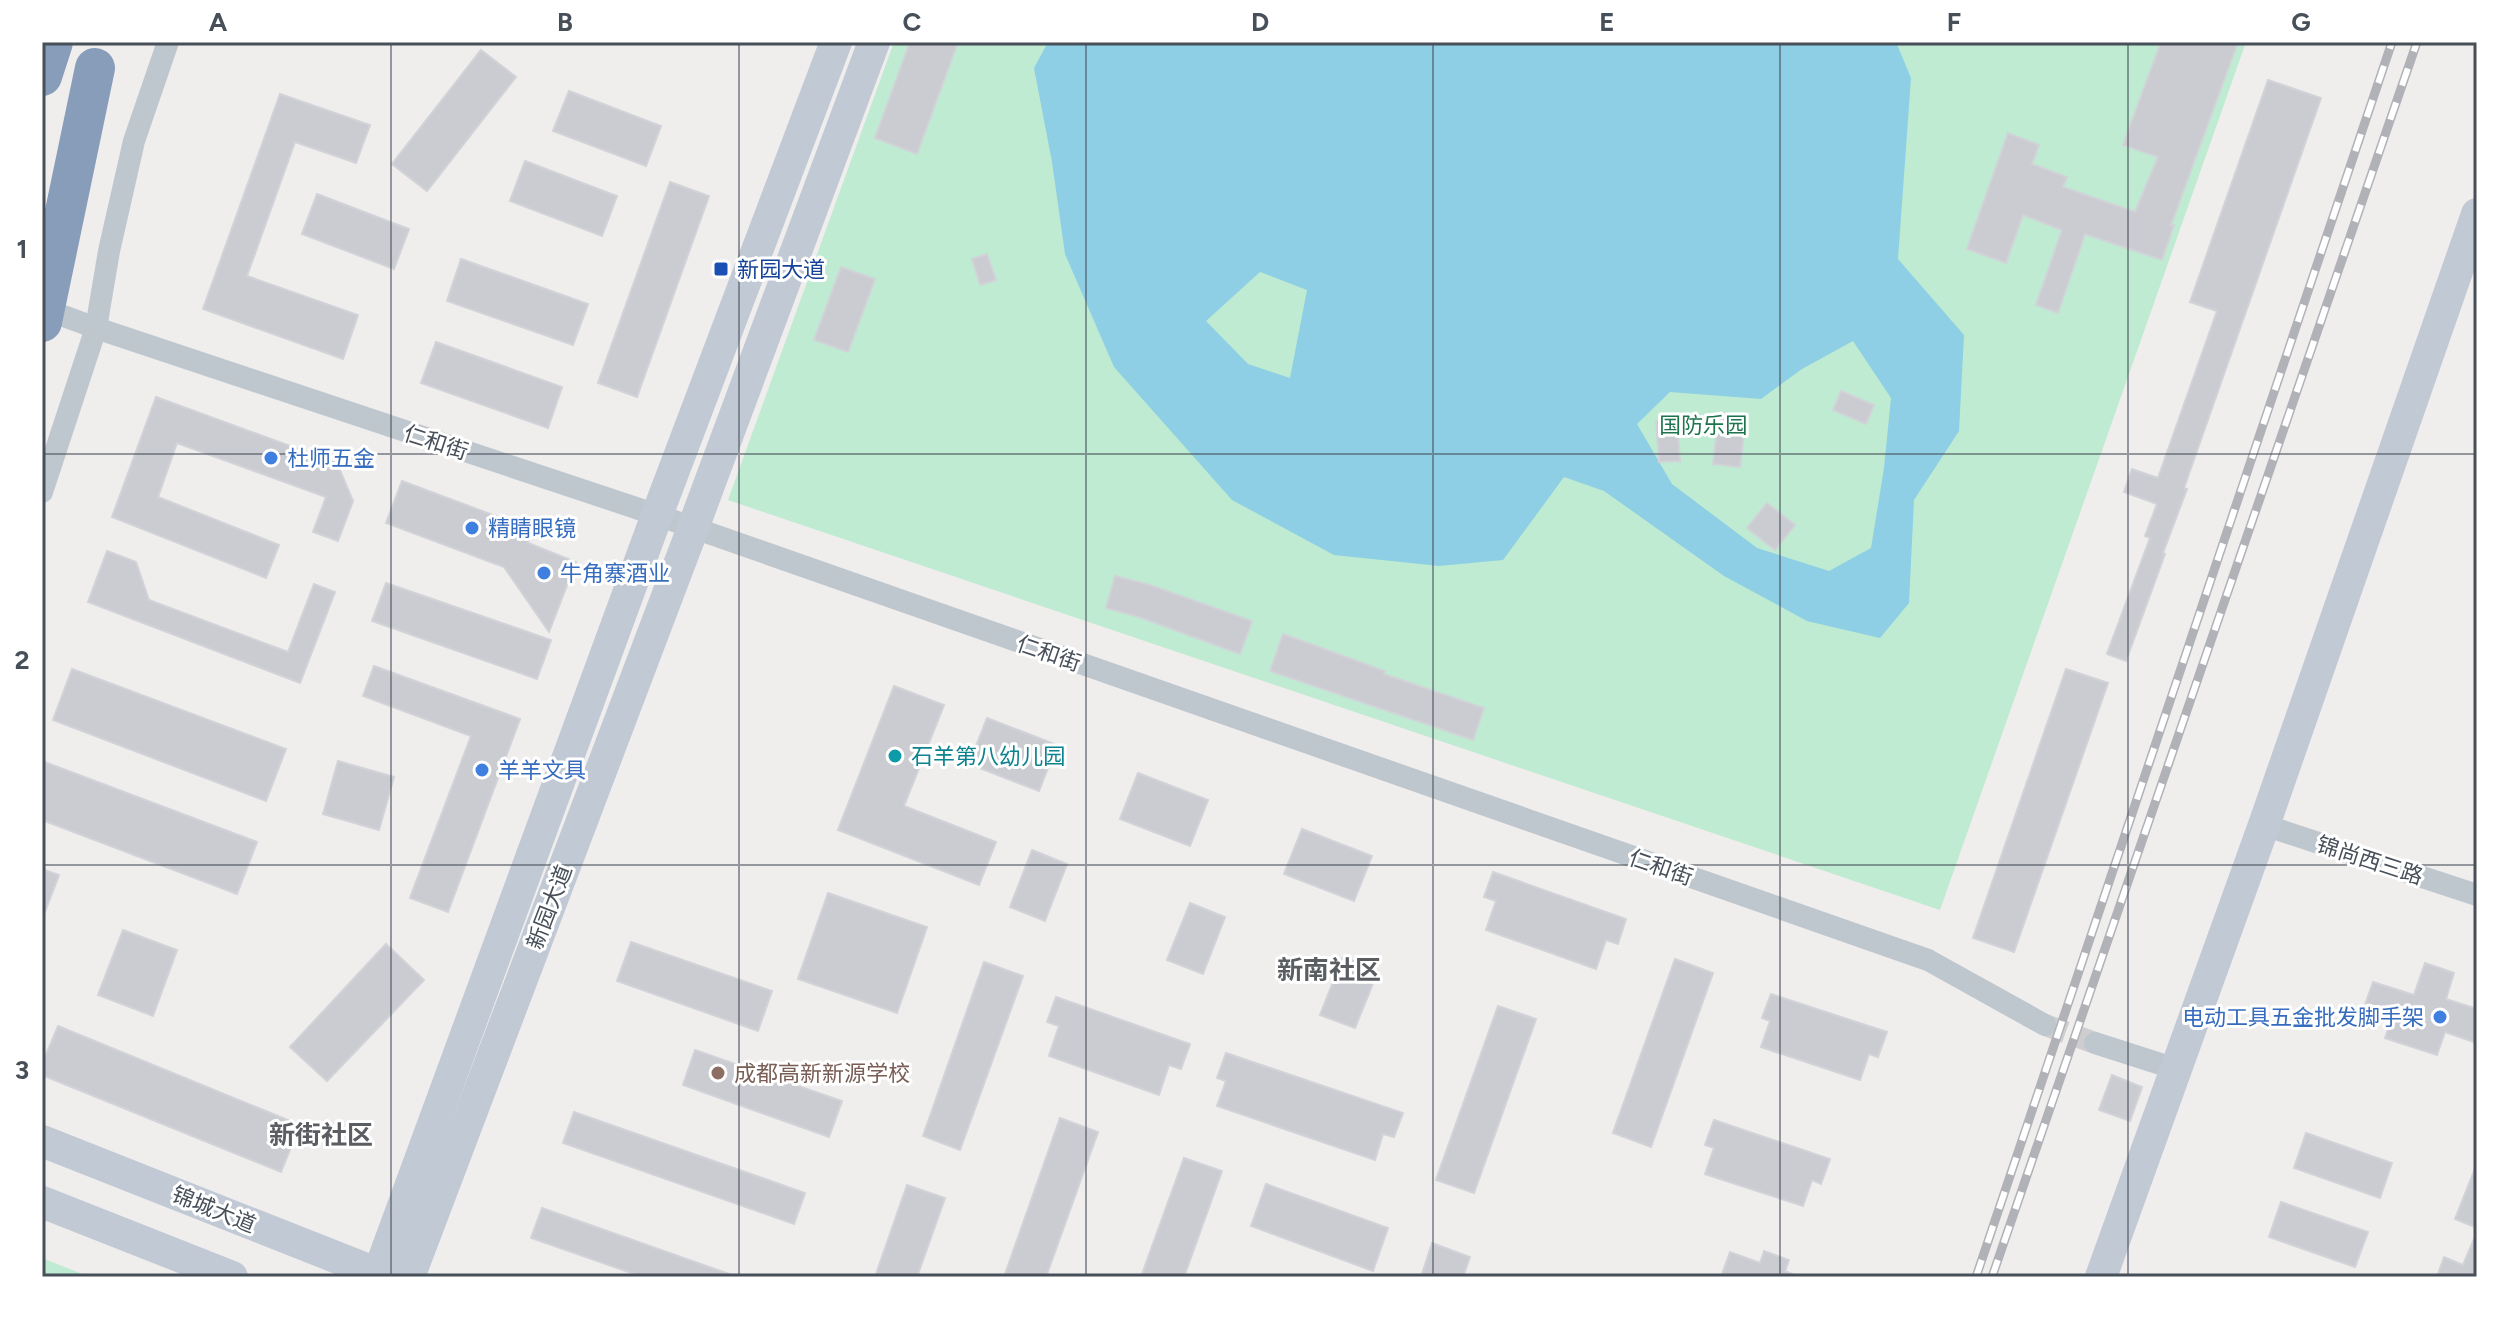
<svg xmlns="http://www.w3.org/2000/svg" width="2519" height="1319" font-family="Figtree,'Noto Sans SC',sans-serif">
	<style>
		.green { fill: #beebd1 }
		.water { fill: #8ecfe5; fill-rule: evenodd }
		.building { fill: #caccd1; stroke: #d1d3d8; stroke-width: 2 }
		.lines { fill: none; stroke-linecap: round; stroke-linejoin: round }
		.street-tunnel { stroke: #cecdcf; stroke-width: 22; stroke-dasharray: 22 11; stroke-linecap: butt }
		.street { stroke: #bfc7ce; stroke-width: 22 }
		.secondary { stroke: #c1c9d5; stroke-width: 32 }
		.highway { stroke: #889db9; stroke-width: 40 }
		.rail-casing { stroke: #b0b2b7; stroke-width: 9 }
		.rail { stroke: #fff; stroke-width: 6; stroke-dasharray: 18; stroke-linecap: butt }
		.grid { fill: none; stroke: #474f59; stroke-width: 2; stroke-opacity: 0.55 }
		.transit-dot { fill: #1a4fb4; stroke: #fff; stroke-width: 3 }
		.shop-dot { fill: #3f7fe0; stroke: #fff; stroke-width: 3 }
		.culture-dot { fill: #0f9aa8; stroke: #fff; stroke-width: 3 }
		.education-dot { fill: #8d6e63; stroke: #fff; stroke-width: 3 }
		.labels { text-anchor: middle; stroke-width: 6; stroke-linejoin: round; paint-order: stroke }
		.transit-label { font-size: 22px; fill: #164399; stroke: #fff; text-anchor: start }
		.park-label { font-size: 22px; fill: #1d744d; stroke: #fff }
		.street-label { font-size: 22px; fill: #474f59; stroke: #fff }
		.shop-label { font-size: 22px; fill: #366cbe; stroke: #fff; text-anchor: start }
		.culture-label { font-size: 22px; fill: #0d838f; stroke: #fff; text-anchor: start }
		.education-label { font-size: 22px; fill: #785e54; stroke: #fff; text-anchor: start }
		.quarter-label { font-size: 26px; font-weight: bold; fill: #5a5d61; stroke: #fff }
		.neatline { fill: none; stroke: #474f59; stroke-width: 3 }
		.grid-label { font-size: 26px; text-anchor: middle; font-weight: bold; fill: #474f59 }
	</style>
	<rect width="100%" height="100%" fill="#f0eded"/>
	<!-- green -->
	<g class="green">
		<polygon points="894,42 2246,42 1940,910 728,500"/>
		<polygon points="42,1258 90,1277 42,1277"/>
	</g>
	<!-- water -->
	<path class="water" d="M1048,42H1896L1911,78L1898,259L1964,335L1959,431L1914,500L1909,603L1880,638L1807,621L1724,576L1604,491L1564,477L1503,560L1439,566L1334,555L1232,500L1114,367L1065,254L1052,162L1034,68ZM1260,272L1307,290L1290,378L1248,364L1206,321ZM1853,341L1891,398L1884,468L1871,548L1829,571L1757,548L1672,484L1637,424L1670,392L1761,399L1802,369Z"/>
	<!-- building -->
	<g class="building">
		<polygon points="910,42 958,42 917,154 875,138"/>
		<polygon points="2161,42 2238,42 2171,225 2174,225 2162,260 2085,234 2058,313 2036,305 2062,230 2023,215 2006,263 1967,249 2008,133 2039,145 2032,164 2067,177 2063,187 2135,212 2158,157 2123,145"/>
		<polygon points="481,50 516,77 427,191 392,164"/>
		<polygon points="2268,80 2321,98 2184,488 2187,489 2163,553 2165,554 2126,661 2107,654 2150,538 2145,536 2157,504 2124,492 2132,469 2158,478 2217,311 2190,302"/>
		<polygon points="569,91 661,126 646,166 553,131"/>
		<polygon points="280,94 370,125 356,163 295,142 247,276 358,315 343,359 203,309"/>
		<polygon points="525,161 617,196 602,236 510,201"/>
		<polygon points="670,182 709,196 637,397 598,383"/>
		<polygon points="317,194 409,229 394,269 302,234"/>
		<polygon points="987,254 996,280 980,285 972,259"/>
		<polygon points="461,259 588,304 573,345 447,301"/>
		<polygon points="841,267 875,279 848,352 814,340"/>
		<polygon points="436,342 562,387 548,428 421,383"/>
		<polygon points="1841,391 1874,405 1866,424 1833,410"/>
		<polygon points="156,397 337,463 353,501 338,541 313,532 326,497 177,443 158,497 279,545 266,578 112,517"/>
		<polygon points="1719,413 1746,416 1740,467 1713,464"/>
		<polygon points="1677,419 1680,461 1659,462 1656,421"/>
		<polygon points="402,481 533,530 528,543 576,562 549,632 504,567 386,523"/>
		<polygon points="1767,503 1795,525 1775,550 1747,528"/>
		<polygon points="107,551 136,562 149,600 288,652 314,584 335,592 300,683 88,602"/>
		<polygon points="1115,576 1150,585 1252,621 1240,654 1139,617 1106,608"/>
		<polygon points="386,583 551,640 537,679 372,621"/>
		<polygon points="1283,634 1385,671 1384,674 1484,708 1473,740 1270,671"/>
		<polygon points="374,666 520,719 448,912 410,898 471,736 363,696"/>
		<polygon points="72,669 286,749 266,801 53,720"/>
		<polygon points="2066,669 2108,683 2014,952 1973,938"/>
		<polygon points="894,686 944,705 904,806 996,842 979,885 838,830"/>
		<polygon points="987,718 1057,745 1039,791 969,764"/>
		<polygon points="42,761 257,842 237,894 42,820"/>
		<polygon points="338,761 394,777 379,830 323,814"/>
		<polygon points="1138,773 1208,800 1190,846 1120,819"/>
		<polygon points="1302,829 1372,856 1354,901 1284,874"/>
		<polygon points="1032,850 1067,864 1045,921 1010,907"/>
		<polygon points="42,869 59,875 43,917 42,917"/>
		<polygon points="1493,872 1626,919 1618,944 1606,940 1596,969 1486,930 1496,901 1484,897"/>
		<polygon points="828,893 927,927 897,1013 798,979"/>
		<polygon points="1190,903 1225,917 1203,974 1167,960"/>
		<polygon points="123,930 177,950 153,1016 98,995"/>
		<polygon points="631,942 772,991 758,1031 617,981"/>
		<polygon points="386,944 424,980 327,1081 290,1047"/>
		<polygon points="1343,957 1378,971 1355,1028 1320,1015"/>
		<polygon points="1675,959 1713,973 1651,1147 1613,1133"/>
		<polygon points="984,962 1023,976 960,1150 923,1136"/>
		<polygon points="2425,963 2454,973 2446,999 2477,1009 2477,1043 2445,1032 2437,1055 2385,1038 2392,1018 2364,1008 2373,982 2414,995"/>
		<polygon points="1771,994 1887,1032 1878,1057 1869,1054 1860,1080 1761,1047 1770,1021 1762,1018"/>
		<polygon points="1056,997 1190,1044 1181,1069 1169,1065 1159,1095 1049,1056 1059,1026 1047,1022"/>
		<polygon points="1498,1006 1536,1019 1474,1193 1436,1180"/>
		<polygon points="58,1026 300,1125 281,1172 42,1075 42,1064"/>
		<polygon points="695,1050 842,1101 829,1137 683,1085"/>
		<polygon points="1226,1053 1403,1113 1394,1137 1383,1134 1375,1160 1217,1106 1226,1081 1217,1078"/>
		<polygon points="2112,1075 2142,1087 2130,1121 2099,1110"/>
		<polygon points="574,1112 805,1193 794,1224 563,1143"/>
		<polygon points="1060,1118 1098,1132 1046,1277 1004,1277"/>
		<polygon points="1714,1120 1830,1159 1821,1184 1812,1180 1803,1206 1705,1174 1714,1148 1705,1145"/>
		<polygon points="2306,1133 2392,1163 2380,1198 2294,1168"/>
		<polygon points="1184,1158 1222,1171 1184,1277 1141,1277"/>
		<polygon points="2476,1166 2477,1166 2477,1228 2455,1219"/>
		<polygon points="1266,1184 1388,1228 1373,1271 1251,1226"/>
		<polygon points="907,1185 945,1198 917,1277 875,1277"/>
		<polygon points="2281,1202 2368,1232 2355,1267 2269,1237"/>
		<polygon points="542,1208 732,1275 732,1277 643,1277 531,1238"/>
		<polygon points="2477,1232 2477,1277 2437,1277 2444,1257 2463,1265"/>
		<polygon points="1432,1243 1470,1257 1463,1277 1421,1277"/>
		<polygon points="1764,1251 1789,1260 1785,1271 1794,1275 1794,1277 1721,1277 1730,1252 1760,1263"/>
	</g>
	<g class="lines">
		<!-- street-tunnel -->
		<polyline class="street-tunnel" points="2045,1025 2095,1043"/>
		<!-- street -->
		<g class="street">
			<polyline points="42,308 96,328 657,515 1928,960 2045,1025"/>
			<polyline points="42,492 96,328 109,251 134,141 168,42"/>
			<polyline points="2264,825 2477,895"/>
			<polyline points="2095,1043 2176,1069"/>
		</g>
		<!-- secondary -->
		<g class="secondary">
			<polyline points="42,1141 386,1277"/>
			<polyline points="42,1202 232,1277"/>
			<polyline points="377,1277 657,515 836,42"/>
			<polyline points="409,1277 693,528 874,42"/>
			<polyline points="2101,1277 2264,825 2477,214"/>
		</g>
		<!-- highway -->
		<g class="highway">
			<polyline points="42,76 53,42"/>
			<polyline points="42,322 95,68"/>
		</g>
		<!-- rail casing -->
		<g class="rail-casing">
			<g id="rail">
				<polyline points="1976,1277 2392,42"/>
				<polyline points="1992,1277 2417,42"/>
			</g>
		</g>
		<!-- rail -->
		<use href="#rail" class="rail"/>
	</g>
	<!-- grid -->
	<path class="grid" d="M391,42V1277M739,42V1277M1086,42V1277M1433,42V1277M1780,42V1277M2128,42V1277M42,454H2477M42,865H2477"/>
	<!-- markers -->
	<rect class="transit-dot" x="713" y="261" width="16" height="16" rx="4"/>
	<g class="shop-dot">
		<circle cx="271" cy="458" r="8"/>
		<circle cx="472" cy="528" r="8"/>
		<circle cx="544" cy="573" r="8"/>
		<circle cx="482" cy="770" r="8"/>
		<circle cx="2440" cy="1017" r="8"/>
	</g>
	<circle class="culture-dot" cx="895" cy="756" r="8"/>
	<circle class="education-dot" cx="718" cy="1073" r="8"/>
	<g class="labels">
		<!-- transit labels -->
		<g class="transit-label">
			<text x="737" y="277">新园大道</text>
		</g>
		<!-- park labels -->
		<g class="park-label">
			<text x="1703" y="433">国防乐园</text>
		</g>
		<!-- street labels -->
		<g class="street-label">
			<text transform="translate(436 442) rotate(18)" y="8">仁和街</text>
			<text transform="translate(1049 653) rotate(19)" y="8">仁和街</text>
			<text transform="translate(2370 860) rotate(18)" y="8">锦尚西三路</text>
			<text transform="translate(1661 867) rotate(19)" y="8">仁和街</text>
			<text transform="translate(549 907) rotate(-69)" y="8">新园大道</text>
			<text transform="translate(214 1209) rotate(22)" y="8">锦城大道</text>
		</g>
		<!-- shop labels -->
		<g class="shop-label">
			<text x="287" y="466">杜师五金</text>
			<text x="488" y="536">精睛眼镜</text>
			<text x="560" y="581">牛角寨酒业</text>
			<text x="498" y="778">羊羊文具</text>
			<text x="2424" y="1025" text-anchor="end">电动工具五金批发脚手架</text>
		</g>
		<!-- culture labels -->
		<g class="culture-label">
			<text x="911" y="764">石羊第八幼儿园</text>
		</g>
		<!-- education labels -->
		<g class="education-label">
			<text x="734" y="1081">成都高新新源学校</text>
		</g>
		<!-- quarter labels -->
		<g class="quarter-label">
			<text x="1329" y="979">新南社区</text>
			<text x="321" y="1144">新街社区</text>
		</g>
	</g>
	<!-- border -->
	<rect width="2519" height="1319" fill="none" stroke="#ffffff" stroke-width="88"/>
	<rect x="44" y="44" width="2431" height="1231" class="neatline"/>
	<g class="grid-label">
		<text x="218" y="31">A</text>
		<text x="565" y="31">B</text>
		<text x="912" y="31">C</text>
		<text x="1260" y="31">D</text>
		<text x="1607" y="31">E</text>
		<text x="1954" y="31">F</text>
		<text x="2301" y="31">G</text>
		<text x="22" y="258">1</text>
		<text x="22" y="669">2</text>
		<text x="22" y="1079">3</text>
	</g>
</svg>
